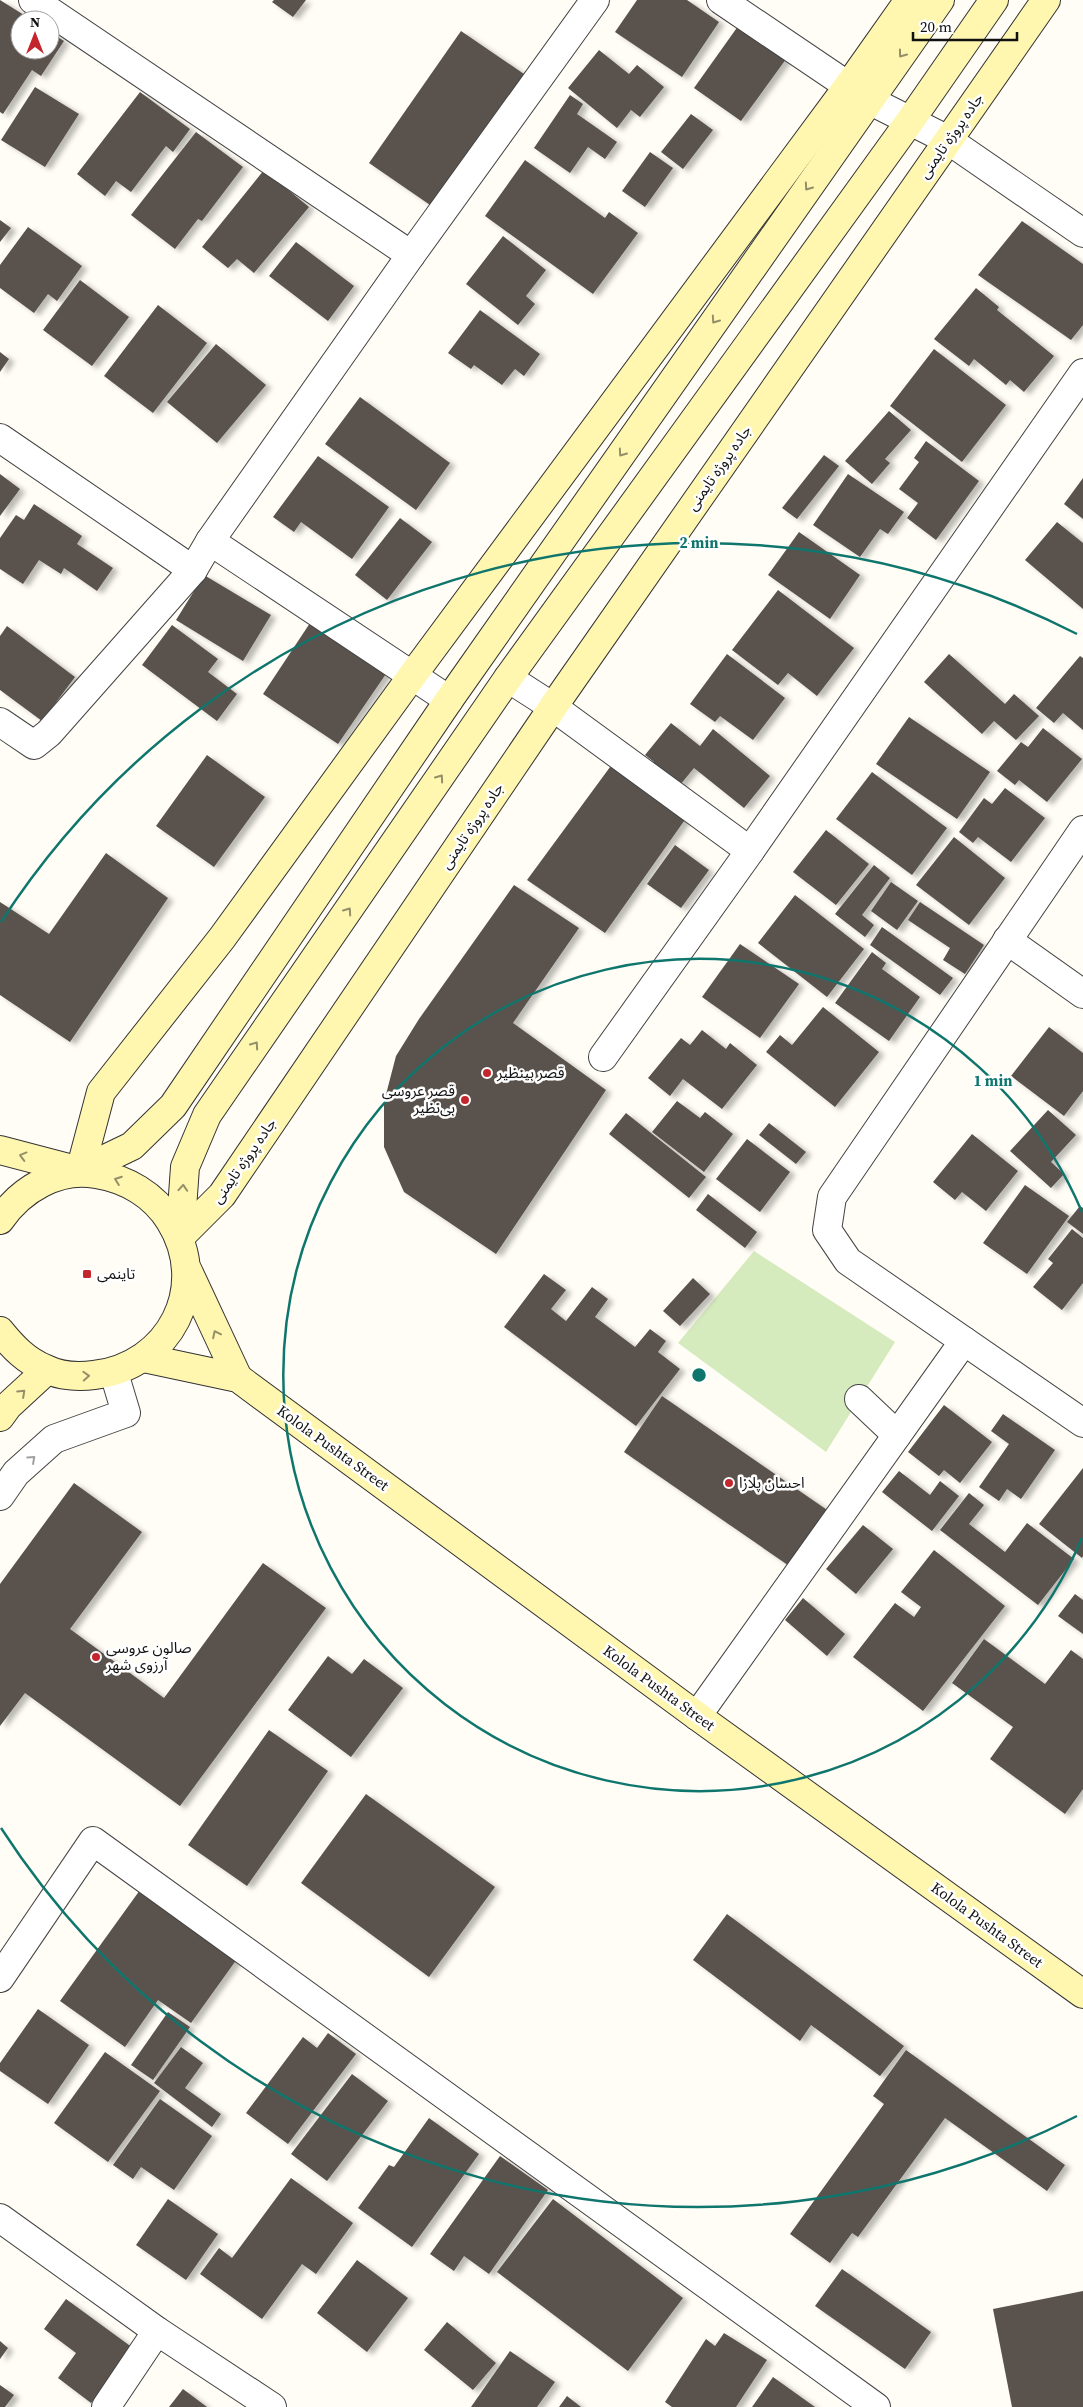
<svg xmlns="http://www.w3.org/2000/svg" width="1083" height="2407" font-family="'Source Serif 4','Noto Sans Arabic',serif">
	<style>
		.green { fill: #d5ebbd }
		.building { fill: #5a524d; filter: url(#shadow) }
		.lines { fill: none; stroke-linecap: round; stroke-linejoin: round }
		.street-casing { stroke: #444; stroke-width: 30 }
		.secondary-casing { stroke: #333; stroke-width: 30 }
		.street { stroke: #fff; stroke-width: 28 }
		.secondary { stroke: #fff6b0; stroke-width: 28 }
		.oneway { stroke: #948f68 }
		.oneway2 { stroke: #a0a0a0 }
		.ring { fill: none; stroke: #0f766e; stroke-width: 2.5 }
		.poi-dot { fill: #c4262e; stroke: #fff; stroke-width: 2 }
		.labels { text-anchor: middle; stroke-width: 5; stroke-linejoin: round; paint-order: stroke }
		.street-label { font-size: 15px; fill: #111; stroke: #fff }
		.poi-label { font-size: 15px; fill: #111; stroke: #fff; text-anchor: start }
		.centre { fill: #0f766e; stroke: #fff; stroke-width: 2.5 }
		.ring-label { font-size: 15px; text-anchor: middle; font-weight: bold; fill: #0f766e; stroke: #fff; stroke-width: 5; stroke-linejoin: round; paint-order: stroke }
	</style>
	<defs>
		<filter id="shadow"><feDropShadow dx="5.5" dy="3" stdDeviation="2.5" flood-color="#0004"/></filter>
	</defs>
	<rect width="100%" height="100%" fill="#fffdf5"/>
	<!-- green -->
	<polygon class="green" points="754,1251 895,1342 826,1452 678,1343"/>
	<!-- building -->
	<g class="building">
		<polygon points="0,0 32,20 20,20 20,50 50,50 50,32 64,41 41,76 32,70 3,114 0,112"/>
		<polygon points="274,0 306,0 293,17 272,2"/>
		<polygon points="637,0 687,0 719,22 682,77 615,32"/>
		<polygon points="741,22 789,55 741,121 694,88"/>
		<polygon points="461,31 524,74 433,207 369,163"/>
		<polygon points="599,50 629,74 637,65 664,87 640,117 631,110 617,128 568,88"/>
		<polygon points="35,87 79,114 45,167 1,140"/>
		<polygon points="140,92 190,129 173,152 166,146 131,192 116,181 105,196 77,174"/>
		<polygon points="570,95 583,104 577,114 617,142 605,159 588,147 570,173 534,148"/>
		<polygon points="691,114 713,130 683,169 661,152"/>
		<polygon points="196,132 243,167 202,221 198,219 175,249 131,215"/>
		<polygon points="650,152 673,168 645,207 622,191"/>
		<polygon points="525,160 605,218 609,212 638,233 593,294 485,216"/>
		<polygon points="264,170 309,207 254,273 237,259 228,268 202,247"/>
		<polygon points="0,220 11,228 0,242"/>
		<polygon points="1022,221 1083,264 1083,325 1071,340 978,275"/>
		<polygon points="28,227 82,266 57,301 48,294 34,313 0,288 0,265"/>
		<polygon points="503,236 546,270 526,296 535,304 518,325 466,284"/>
		<polygon points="296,242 354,286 328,321 269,276"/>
		<polygon points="80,280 129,317 92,366 43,330"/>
		<polygon points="976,288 999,307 997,310 1054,356 1024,392 1010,380 1006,385 974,359 969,366 934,339"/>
		<polygon points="158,305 207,343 153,413 104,376"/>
		<polygon points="480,310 540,354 524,376 515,369 502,385 474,365 471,369 448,353"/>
		<polygon points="216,344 266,385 217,443 167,402"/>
		<polygon points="934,349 1006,405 962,462 890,406"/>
		<polygon points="0,352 9,359 0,372"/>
		<polygon points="360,397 450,463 416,510 325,444"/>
		<polygon points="889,411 911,430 885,459 890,463 872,484 845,461"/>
		<polygon points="926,441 979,481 936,540 907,518 918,503 899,489 919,462 914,458"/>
		<polygon points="824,455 839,466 797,519 782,508"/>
		<polygon points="318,456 389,507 352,559 301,522 294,532 273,517"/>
		<polygon points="0,474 20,489 0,516"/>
		<polygon points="848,474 904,512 888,534 880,529 860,557 813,525"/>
		<polygon points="1083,478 1083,519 1064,504"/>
		<polygon points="34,504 82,536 77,544 113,568 97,591 64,568 61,574 39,560 23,584 0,569 0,538 16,515 24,520"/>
		<polygon points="400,518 432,542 387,600 355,575"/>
		<polygon points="1057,522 1083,543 1083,609 1025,560"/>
		<polygon points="799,532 860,575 830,619 768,575"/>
		<polygon points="204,575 271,615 243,661 176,620"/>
		<polygon points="778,590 854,648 817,696 788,673 778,685 732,650"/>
		<polygon points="314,617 390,668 338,744 263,694"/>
		<polygon points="172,625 218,659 208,672 237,694 217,721 142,665"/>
		<polygon points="7,626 75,677 42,721 0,690 0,636"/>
		<polygon points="727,654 785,698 753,740 720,716 715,722 690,704"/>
		<polygon points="949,654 1005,704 1014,694 1039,716 1016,740 994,721 982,734 924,682"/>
		<polygon points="1080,656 1083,658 1083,730 1063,713 1054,723 1036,708"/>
		<polygon points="909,717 990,772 957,819 876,764"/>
		<polygon points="671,723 700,746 713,729 770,776 744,808 694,768 675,791 648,769 654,762 645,755"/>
		<polygon points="1043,728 1082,759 1047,802 1019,780 1015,785 997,771 1021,742 1028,747"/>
		<polygon points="207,755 265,797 214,867 156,826"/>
		<polygon points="613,763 689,814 605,933 527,880"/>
		<polygon points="872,772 947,828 912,875 836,819"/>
		<polygon points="1005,788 1045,818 1011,862 978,837 973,843 959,832 984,798 992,804"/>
		<polygon points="826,830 869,864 836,905 793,872"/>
		<polygon points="954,837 1005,878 969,925 916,885"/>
		<polygon points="675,845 709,870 681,908 647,884"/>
		<polygon points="106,853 168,898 70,1042 0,995 0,902 49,934"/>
		<polygon points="874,865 890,878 862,915 874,925 865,937 835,914"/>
		<polygon points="891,882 918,901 897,930 871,911"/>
		<polygon points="514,885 579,928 513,1023 606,1090 496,1254 404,1192 384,1147 384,1102 396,1056 419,1019"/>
		<polygon points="795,895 864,949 827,997 758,943"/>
		<polygon points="920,902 984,945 965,974 943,960 950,948 908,920"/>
		<polygon points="882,927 953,978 940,995 870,945"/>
		<polygon points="740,944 799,984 760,1038 702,997"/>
		<polygon points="872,952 886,963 882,969 920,997 889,1041 835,1003"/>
		<polygon points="823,1007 879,1052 835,1107 766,1052 780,1035 792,1045"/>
		<polygon points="1049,1027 1083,1053 1083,1091 1064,1116 1011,1076"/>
		<polygon points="702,1030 726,1049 730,1043 757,1065 722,1109 683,1079 670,1096 648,1078 681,1038 690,1045"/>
		<polygon points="677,1101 700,1118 705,1112 733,1134 704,1172 652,1132"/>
		<polygon points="1048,1110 1076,1135 1051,1162 1064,1174 1051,1188 1010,1151"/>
		<polygon points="626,1113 706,1177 689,1198 609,1134"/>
		<polygon points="769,1123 806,1152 796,1164 759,1135"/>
		<polygon points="972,1134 1018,1171 986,1211 962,1192 955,1200 933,1182"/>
		<polygon points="747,1139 790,1172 760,1212 716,1179"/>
		<polygon points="1025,1185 1069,1216 1027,1274 983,1243"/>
		<polygon points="708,1194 757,1232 745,1248 696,1210"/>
		<polygon points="1080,1206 1083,1208 1083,1234 1067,1222"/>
		<polygon points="1072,1229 1083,1238 1083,1283 1062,1310 1033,1287 1053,1263 1048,1259"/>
		<polygon points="544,1274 566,1290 551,1309 566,1321 592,1287 608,1299 595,1317 635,1347 650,1329 666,1341 658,1352 680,1369 636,1426 504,1327"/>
		<polygon points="693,1278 710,1294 680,1326 663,1311"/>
		<polygon points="662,1396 833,1514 795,1570 624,1452"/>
		<polygon points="944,1405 992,1442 960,1483 944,1470 939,1476 908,1452"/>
		<polygon points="1003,1414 1055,1450 1021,1499 1007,1489 999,1501 979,1487 1009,1444 991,1431"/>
		<polygon points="1083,1468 1083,1556 1082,1558 1039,1524"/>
		<polygon points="899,1471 930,1495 940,1481 959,1496 932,1531 882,1492"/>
		<polygon points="74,1483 142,1532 70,1629 164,1698 263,1563 326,1608 180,1806 25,1693 0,1726 0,1584"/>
		<polygon points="969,1493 984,1505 969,1524 1005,1552 1027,1523 1074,1559 1038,1605 940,1530"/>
		<polygon points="863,1525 893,1549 856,1594 826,1569"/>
		<polygon points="934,1550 1005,1606 923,1711 853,1657 895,1603 914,1617 921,1607 901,1592"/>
		<polygon points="1075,1594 1083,1600 1083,1634 1058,1616"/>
		<polygon points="803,1598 845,1634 827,1656 785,1620"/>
		<polygon points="984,1639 1045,1684 1071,1650 1083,1659 1083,1789 1065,1814 990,1759 1013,1727 952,1683"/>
		<polygon points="328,1656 352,1674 364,1659 403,1688 351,1757 288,1710"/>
		<polygon points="269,1730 328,1771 247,1886 188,1845"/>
		<polygon points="366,1794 495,1887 429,1977 301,1883"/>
		<polygon points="140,1890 237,1959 191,2023 158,2000 125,2047 60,2001"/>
		<polygon points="727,1914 904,2046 880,2076 811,2025 800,2041 693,1960"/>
		<polygon points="38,2009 89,2045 48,2104 0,2071 0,2063"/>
		<polygon points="168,2012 190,2027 153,2080 131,2065"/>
		<polygon points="328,2033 356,2054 288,2144 246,2113 303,2037 317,2048"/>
		<polygon points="181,2047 203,2063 185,2088 221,2114 212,2127 154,2083"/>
		<polygon points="906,2050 1065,2165 1047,2191 945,2118 858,2237 852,2233 830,2263 790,2234 884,2104 873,2096"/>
		<polygon points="105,2052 160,2091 108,2162 54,2123"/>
		<polygon points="352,2074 388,2101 327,2181 291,2154"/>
		<polygon points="160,2099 212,2136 174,2190 141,2167 133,2179 113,2165"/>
		<polygon points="429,2118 479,2154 412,2247 358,2208 389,2165 394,2167"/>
		<polygon points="500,2156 548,2190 489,2274 464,2256 454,2271 430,2254"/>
		<polygon points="291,2178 353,2223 316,2274 302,2264 262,2319 200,2274 219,2248 232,2258"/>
		<polygon points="168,2199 218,2234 186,2280 136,2245"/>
		<polygon points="553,2199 683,2298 628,2371 497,2272"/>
		<polygon points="357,2260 408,2298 367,2352 317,2313"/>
		<polygon points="842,2269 931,2332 905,2369 815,2306"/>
		<polygon points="1083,2291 1083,2407 1012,2407 993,2309"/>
		<polygon points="66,2299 133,2348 91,2403 58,2378 76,2353 44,2329"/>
		<polygon points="447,2322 496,2363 473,2390 424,2350"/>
		<polygon points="724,2333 767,2360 736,2407 672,2407 665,2402 706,2339 715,2346"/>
		<polygon points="0,2341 8,2348 0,2359"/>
		<polygon points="510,2351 555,2382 537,2407 471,2407"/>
		<polygon points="773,2377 815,2407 752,2407"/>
		<polygon points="0,2385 14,2395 5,2407 0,2407"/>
		<polygon points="183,2389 207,2407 169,2407"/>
		<polygon points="567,2396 581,2407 559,2407"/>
	</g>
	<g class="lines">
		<!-- street casing -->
		<g class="street-casing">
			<g id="street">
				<polyline points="33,0 411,255"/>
				<polyline points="721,0 869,100 948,140 1083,233"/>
				<polyline points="0,438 193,570"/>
				<polyline points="210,541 449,700"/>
				<polyline points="508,678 553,707 750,851"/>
				<polyline points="0,722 34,745 49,733 193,570 210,541 411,255 595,0"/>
				<polyline points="1083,830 832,1197 827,1230 848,1261 1083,1423"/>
				<polyline points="1007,940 1083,994"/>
				<polyline points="603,1057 750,851 1083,373"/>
				<polyline points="859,1399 897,1435"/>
				<polyline points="0,1496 16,1473 54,1439 126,1413 114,1373"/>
				<polyline points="697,1716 964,1341"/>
				<polyline points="0,1978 93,1841 876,2407"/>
				<polyline points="0,2218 157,2331 272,2407"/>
				<polyline points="106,2407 157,2331"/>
			</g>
		</g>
		<!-- secondary casing -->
		<g class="secondary-casing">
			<g id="secondary">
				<polyline points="0,1150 80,1171"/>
				<polyline points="80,1171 132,1146 173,1106 449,700 940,0"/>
				<polyline points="80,1171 101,1092 222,938 412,676 849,85 909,0"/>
				<path d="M0,1220C21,1189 59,1167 96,1174C127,1179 154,1195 170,1221C211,1287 170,1366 94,1375C79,1377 60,1376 46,1369C26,1361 13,1347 0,1331"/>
				<polyline points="180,1237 222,1195 553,707 1046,0"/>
				<polyline points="180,1237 185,1167 207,1115 508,678 910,121 994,0"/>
				<polyline points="188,1271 238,1378"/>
				<polyline points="144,1358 238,1378 697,1716 1083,1994"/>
				<polyline points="0,1417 8,1406 47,1370"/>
			</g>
		</g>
		<!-- street -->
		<use href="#street" class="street"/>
		<!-- secondary -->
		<use href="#secondary" class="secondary"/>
	</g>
	<!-- one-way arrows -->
	<defs><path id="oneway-chevron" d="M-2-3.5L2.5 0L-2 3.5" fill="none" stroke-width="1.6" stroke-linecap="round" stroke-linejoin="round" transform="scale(1.25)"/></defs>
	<g class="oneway">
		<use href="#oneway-chevron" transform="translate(902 54) rotate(126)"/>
		<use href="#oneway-chevron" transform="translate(808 187) rotate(125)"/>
		<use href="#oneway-chevron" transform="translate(715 320) rotate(125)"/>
		<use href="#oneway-chevron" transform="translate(622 453) rotate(125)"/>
		<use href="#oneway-chevron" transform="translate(440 778) rotate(-55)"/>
		<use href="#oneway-chevron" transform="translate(348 911) rotate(-55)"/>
		<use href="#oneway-chevron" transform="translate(255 1045) rotate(-55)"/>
		<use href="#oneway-chevron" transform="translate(23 1156) rotate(-165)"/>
		<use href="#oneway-chevron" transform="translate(118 1180) rotate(-160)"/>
		<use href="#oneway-chevron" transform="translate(183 1188) rotate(-86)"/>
		<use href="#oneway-chevron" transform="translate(216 1334) rotate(-116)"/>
		<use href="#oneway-chevron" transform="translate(86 1376) rotate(-3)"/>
		<use href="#oneway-chevron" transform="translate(22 1393) rotate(-43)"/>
	</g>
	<use class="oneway2" href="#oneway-chevron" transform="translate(32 1459) rotate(-42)"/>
	<!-- distance rings -->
	<g class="ring">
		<path d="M1082 1538A416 416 0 1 1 1082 1212"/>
		<path d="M1077 2116A832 832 0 0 1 1 1828M1 922A832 832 0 0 1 1077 634"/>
	</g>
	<!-- markers -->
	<g class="poi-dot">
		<circle cx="487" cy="1073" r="5"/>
		<circle cx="465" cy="1100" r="5"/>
		<rect x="82" y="1269" width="10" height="10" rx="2.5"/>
		<circle cx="729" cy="1483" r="5"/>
		<circle cx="96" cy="1657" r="5"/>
	</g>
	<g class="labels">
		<!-- street labels -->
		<g class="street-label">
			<text transform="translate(951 136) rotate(-55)" y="5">جاده پروژه تایمنی</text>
			<text transform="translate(719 468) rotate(-55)" y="5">جاده پروژه تایمنی</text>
			<text transform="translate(472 826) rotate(-56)" y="5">جاده پروژه تایمنی</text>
			<text transform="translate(244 1161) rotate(-55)" y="5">جاده پروژه تایمنی</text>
			<text transform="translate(333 1448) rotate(36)" y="5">Kolola Pushta Street</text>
			<text transform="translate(659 1688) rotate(36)" y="5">Kolola Pushta Street</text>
			<text transform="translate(987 1925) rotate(36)" y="5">Kolola Pushta Street</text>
		</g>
		<!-- poi labels -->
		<g class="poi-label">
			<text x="497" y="1078">قصر بینظیر</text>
			<text x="455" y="1096" text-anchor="end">قصر عروسی<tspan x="455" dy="17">بی‌نظیر</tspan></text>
			<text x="97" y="1279">تاینمی</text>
			<text x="739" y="1488">احسان پلازا</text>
			<text x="106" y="1653">صالون عروسی<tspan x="106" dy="17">آرزوی شهر</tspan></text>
		</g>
	</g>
	<circle cx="699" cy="1375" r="8" class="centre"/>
	<g class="ring-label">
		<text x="699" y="548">2 min</text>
		<text x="993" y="1086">1 min</text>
	</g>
	<!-- north arrow -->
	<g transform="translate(35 35)"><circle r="24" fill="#ffffff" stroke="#a0a0a0"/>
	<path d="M0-4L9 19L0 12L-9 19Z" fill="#c4262e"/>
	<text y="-8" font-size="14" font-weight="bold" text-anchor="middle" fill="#111111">N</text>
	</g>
	<!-- scale -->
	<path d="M913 32v8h104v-8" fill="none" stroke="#111111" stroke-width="2.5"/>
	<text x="920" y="32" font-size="15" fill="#111111" stroke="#ffffff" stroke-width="4" paint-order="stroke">20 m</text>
</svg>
